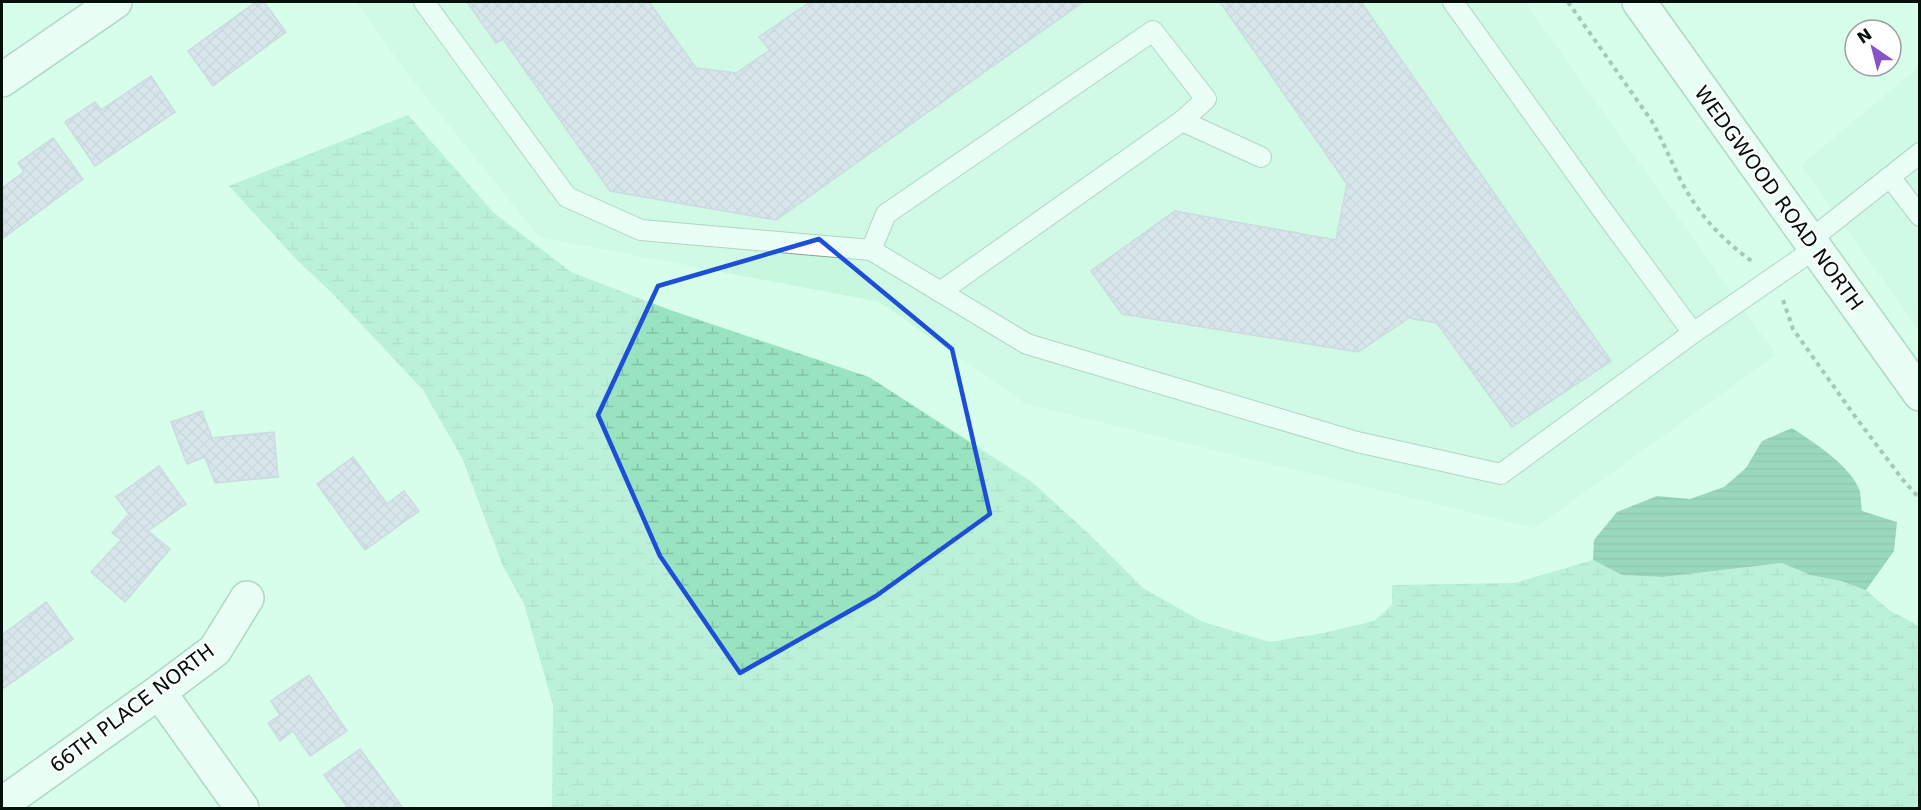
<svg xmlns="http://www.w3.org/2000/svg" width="1921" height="810" font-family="'DejaVu Sans',sans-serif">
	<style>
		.built { fill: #c7f7df }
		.wetland { fill: url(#wetland-marsh) }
		.water { fill: url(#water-rules) }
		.building { fill: url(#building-cross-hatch); stroke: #bcb0d1; stroke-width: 1.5 }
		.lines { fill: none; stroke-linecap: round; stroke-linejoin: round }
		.lane-casing { stroke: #82a795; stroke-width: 22 }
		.street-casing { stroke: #82a795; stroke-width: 36 }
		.secondary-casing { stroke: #82a795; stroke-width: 36 }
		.path { stroke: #6e887b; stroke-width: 4; stroke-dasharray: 4.5 4.5; stroke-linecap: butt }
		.lane { stroke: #fff; stroke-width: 20 }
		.street { stroke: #fff; stroke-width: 33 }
		.secondary { stroke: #fff; stroke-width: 33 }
		.marked { fill: none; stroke: #1d4ed8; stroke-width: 4.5; stroke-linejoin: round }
		.labels { text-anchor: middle; stroke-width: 4.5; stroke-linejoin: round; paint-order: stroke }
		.street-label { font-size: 20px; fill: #04110a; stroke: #fff }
	</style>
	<defs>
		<pattern id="wetland-marsh" width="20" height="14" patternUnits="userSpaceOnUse" patternTransform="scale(1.5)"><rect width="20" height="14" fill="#99e3c0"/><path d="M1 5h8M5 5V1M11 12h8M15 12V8" fill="none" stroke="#82c2a4"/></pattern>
		<pattern id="water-rules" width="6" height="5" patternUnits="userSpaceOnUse" patternTransform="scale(1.5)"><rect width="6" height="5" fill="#4fab84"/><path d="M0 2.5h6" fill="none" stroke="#3f8a6a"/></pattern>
		<pattern id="building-cross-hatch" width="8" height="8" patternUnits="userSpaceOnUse" patternTransform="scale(1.5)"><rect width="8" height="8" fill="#d5c9eb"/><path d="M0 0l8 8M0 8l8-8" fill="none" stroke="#b5acc8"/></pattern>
	</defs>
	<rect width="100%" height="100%" fill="#d7feeb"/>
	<!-- built -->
	<g class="built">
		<polygon points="356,2 1525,2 1776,355 1535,528 1026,404 880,302 539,237 406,72"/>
		<polygon points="1919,67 1919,330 1801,165"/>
	</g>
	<!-- wetland -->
	<polygon class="wetland" points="408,115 494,213 571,272 670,310 869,377 1032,482 1088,533 1143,588 1203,622 1270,642 1323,633 1374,621 1392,605 1392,585 1515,583 1593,560 1622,575 1663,577 1782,563 1810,575 1841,581 1866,590 1889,610 1919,626 1919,808 552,808 553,705 524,604 503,566 462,458 423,390 332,293 297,260 229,186"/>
	<!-- water -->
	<path class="water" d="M1792,428C1813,442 1853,467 1860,492C1861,498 1861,505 1862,511L1897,522L1894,551L1866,590L1841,581L1810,575L1782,563L1663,577L1622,575L1593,560L1594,540L1617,512L1657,496L1690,499L1724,487L1746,468L1762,441Z"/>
	<!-- building -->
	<g class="building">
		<polygon points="256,2 264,2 286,32 213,86 188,51"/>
		<polygon points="467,2 649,2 696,68 736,73 770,50 759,37 810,2 1083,2 776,220 610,191 503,39 496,43"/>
		<polygon points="1220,2 1361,2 1611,361 1512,427 1437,323 1409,318 1358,352 1122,314 1091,271 1175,211 1336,240 1347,184"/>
		<polygon points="151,76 175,112 95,166 65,122 95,102 101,110"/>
		<polygon points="53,138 83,179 2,239 2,188 24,172 18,163"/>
		<polygon points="202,411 212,438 274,432 278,477 215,483 205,457 187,464 171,422"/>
		<polygon points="353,457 387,504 404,491 419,511 365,550 317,484"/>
		<polygon points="159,466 186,504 148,531 170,549 125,602 91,572 121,540 112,533 129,514 116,497"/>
		<polygon points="46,602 73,639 4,688 2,685 2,635"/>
		<polygon points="309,675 347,731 310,756 293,731 280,741 268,723 280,715 271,701"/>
		<polygon points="360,749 403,808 348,808 324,775"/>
	</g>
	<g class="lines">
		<!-- lane casing -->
		<g class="lane-casing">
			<g id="lane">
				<polyline points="424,2 567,197 641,230 871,250 1027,344 1357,442 1501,474 1693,333 1816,248"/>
				<polyline points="1453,2 1598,204 1693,333"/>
				<polyline points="1890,177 1920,216"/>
				<polyline points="1810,240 1920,153"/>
				<polyline points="871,250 886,214 1153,31 1206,99 1182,121"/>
				<polyline points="940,292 1182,121 1261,157"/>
			</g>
		</g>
		<!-- street casing -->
		<g class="street-casing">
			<g id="street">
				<polyline points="2,80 115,2"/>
				<polyline points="159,692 242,808"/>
				<polyline points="2,804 159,692 215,650 247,598"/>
			</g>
		</g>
		<!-- secondary casing -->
		<g class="secondary-casing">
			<polyline id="secondary" points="1639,2 1920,394"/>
		</g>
		<!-- path -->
		<g class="path">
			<path d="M1568,2L1651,120C1662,139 1670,159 1680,179C1698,214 1721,239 1753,262"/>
			<polyline points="1783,300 1793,329 1854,415 1903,480 1920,499"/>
		</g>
		<!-- lane -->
		<use href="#lane" class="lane"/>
		<!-- street -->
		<use href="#street" class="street"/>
		<!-- secondary -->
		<use href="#secondary" class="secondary"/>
	</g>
	<!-- marked area -->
	<path d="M0 0H1921V810H0ZM819,239L952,349L990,514L876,596L740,673L660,556L598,415L658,286Z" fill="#d7feeb" fill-opacity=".55" fill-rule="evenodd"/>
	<path class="marked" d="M819,239L952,349L990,514L876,596L740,673L660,556L598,415L658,286Z"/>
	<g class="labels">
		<!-- street labels -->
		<g class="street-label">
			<text transform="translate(1779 198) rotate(54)" y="7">WEDGWOOD ROAD NORTH</text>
			<text transform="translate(132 708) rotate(-37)" y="7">66TH PLACE NORTH</text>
		</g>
	</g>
	<!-- border -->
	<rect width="1921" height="810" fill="none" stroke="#04110a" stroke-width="6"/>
	<!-- north arrow -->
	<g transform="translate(1873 48) rotate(325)"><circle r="28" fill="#ffffff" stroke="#9ba09d" stroke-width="1.5"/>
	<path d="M0-4.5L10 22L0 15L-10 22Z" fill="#8753ca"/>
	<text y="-9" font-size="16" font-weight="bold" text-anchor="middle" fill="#04110a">N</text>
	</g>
</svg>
